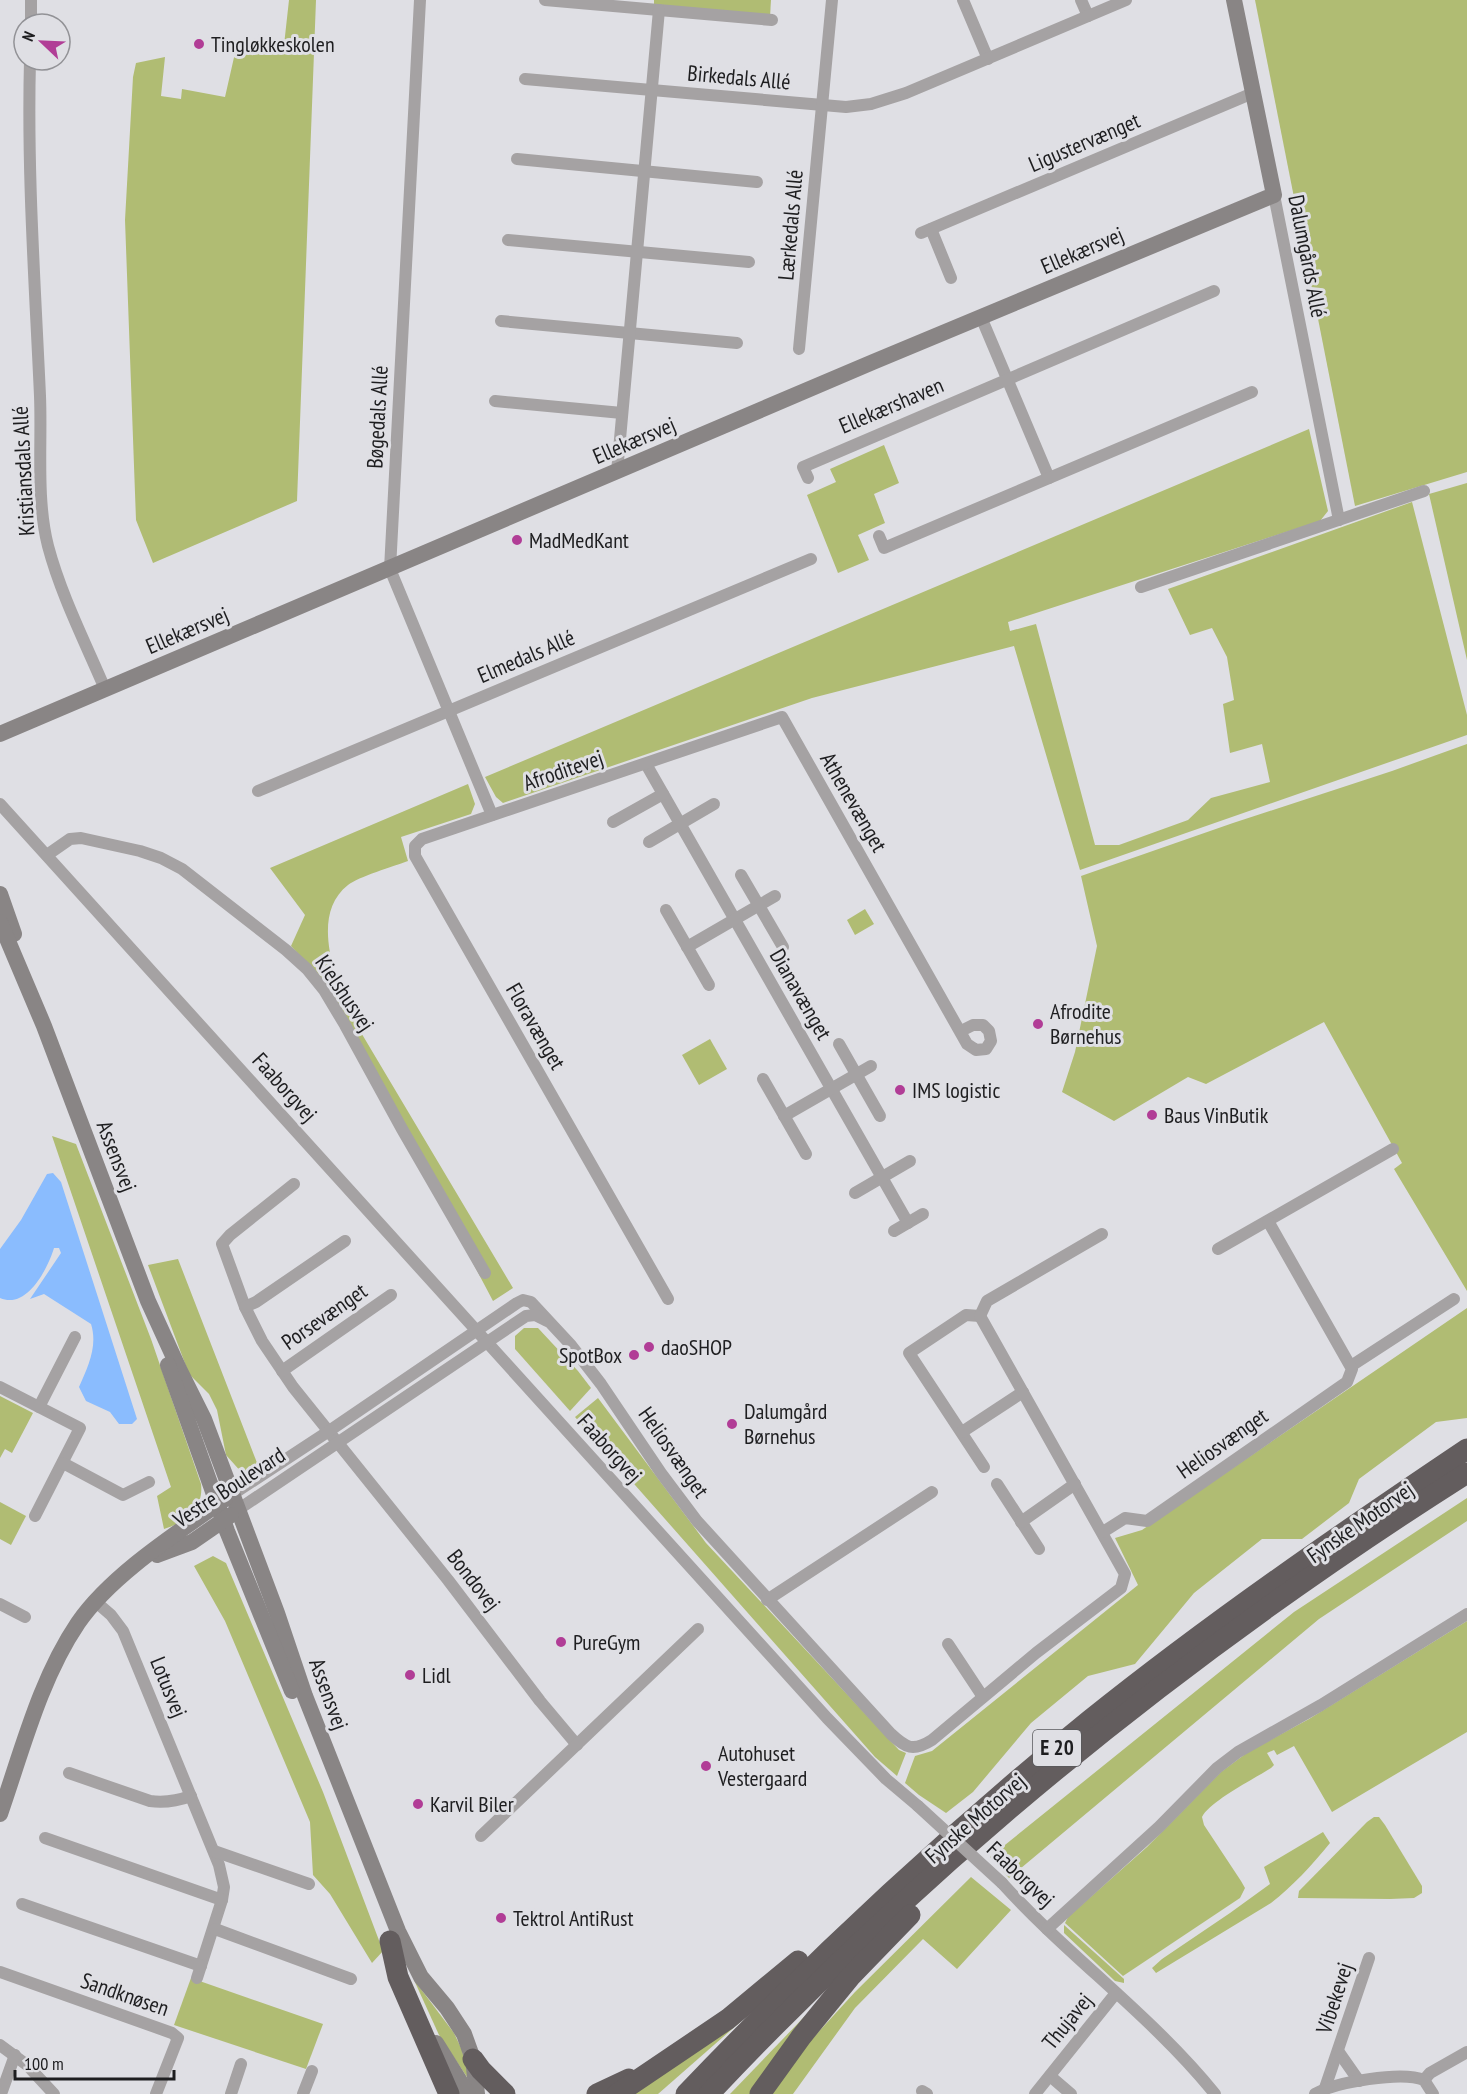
<svg xmlns="http://www.w3.org/2000/svg" width="1467" height="2094" font-family="'PT Sans Narrow',sans-serif">
	<style>
		.green { fill: #b0bc73 }
		.water { fill: #8abcfe }
		.lines { fill: none; stroke-linecap: round; stroke-linejoin: round }
		.street { stroke: #a5a2a3; stroke-width: 12 }
		.secondary { stroke: #898585; stroke-width: 16 }
		.highway { stroke: #635d5e; stroke-width: 21 }
		.street-bridge { stroke: #a5a2a3; stroke-width: 12 }
		.poi-dot { fill: #b13d96; stroke: #dfdfe4; stroke-width: 2 }
		.labels { text-anchor: middle; stroke-width: 6; stroke-linejoin: round; paint-order: stroke }
		.shield { fill: #dfdfe4; stroke: #58585b; stroke-width: 1.5 }
		.shield-label { font-size: 21px; font-weight: bold; fill: #1e1e20 }
		.poi-label { font-size: 22px; fill: #1e1e20; stroke: #dfdfe4; text-anchor: start }
		.street-label { font-size: 22px; fill: #1e1e20; stroke: #dfdfe4 }
	</style>
	<rect width="100%" height="100%" fill="#dfdfe4"/>
	<!-- green -->
	<g class="green">
		<polygon points="289,0 316,0 297,501 153,563 136,520 125,220 133,77 136,63 165,57 161,96 181,99 182,89 225,97 235,53 283,54"/>
		<polygon points="654,0 771,0 770,17 654,6"/>
		<polygon points="1255,0 1467,0 1467,472 1355,506"/>
		<polygon points="1309,429 1328,511 1320,521 1008,622 1010,631 1036,624 1095,845 1119,845 1188,820 1211,798 1270,782 1262,744 1230,753 1223,704 1234,700 1227,657 1212,628 1190,635 1168,589 1412,502 1467,715 1467,735 1080,870 1014,646 812,698 503,803 496,797 485,777"/>
		<polygon points="884,445 899,483 874,494 885,523 858,535 869,560 838,573 807,495 836,482 830,469"/>
		<polygon points="1467,483 1467,660 1429,494"/>
		<polygon points="1467,744 1467,1291 1394,1169 1402,1163 1324,1022 1206,1084 1188,1077 1114,1121 1062,1092 1075,1052 1097,946 1081,876 1233,823 1392,771"/>
		<path d="M468,784L475,804L471,814L401,837L408,861C394,866 358,877 348,885C311,914 334,973 347,1009L513,1288L493,1301L325,983L291,946L305,915L270,868Z"/>
		<polygon points="865,909 874,924 855,935 847,920"/>
		<polygon points="710,1039 727,1069 699,1085 682,1055"/>
		<path d="M52,1136L76,1144L151,1339L201,1484C204,1508 186,1522 164,1529L157,1496L171,1487Z"/>
		<polygon points="178,1259 259,1468 243,1474 226,1455 217,1410 209,1394 189,1374 148,1265"/>
		<polygon points="1467,1308 1467,1418 1436,1422 1359,1479 1349,1503 1302,1539 1262,1539 1194,1593 1135,1664 1088,1676 1031,1723 973,1792 946,1813 919,1795 905,1783 915,1756 932,1751 1138,1585 1115,1538 1142,1530"/>
		<polygon points="524,1328 538,1328 578,1371 591,1388 570,1411 515,1349 515,1336"/>
		<polygon points="0,1396 33,1413 12,1453 5,1449 0,1458"/>
		<polygon points="598,1398 706,1543 899,1750 906,1753 897,1776 875,1757 575,1417"/>
		<polygon points="1467,1498 1467,1521 1319,1619 1009,1878 990,1857 1294,1612"/>
		<polygon points="0,1502 26,1516 11,1545 0,1539"/>
		<polygon points="213,1556 226,1563 323,1792 383,1951 372,1963 330,1894 313,1875 310,1822 225,1621 194,1566"/>
		<path d="M1467,1621V1732L1332,1812L1294,1746L1277,1755L1274,1750L1267,1753L1274,1765L1271,1768C1254,1779 1210,1801 1202,1817L1204,1825L1241,1881L1245,1888L1240,1898L1123,1976L1065,1923L1068,1917L1147,1847L1221,1772L1248,1752L1309,1719Z"/>
		<polygon points="1374,1817 1379,1817 1385,1825 1422,1886 1422,1893 1414,1898 1390,1899 1298,1898 1299,1891 1367,1822"/>
		<path d="M1323,1832L1330,1843C1312,1865 1293,1886 1271,1903L1156,1973L1152,1968L1162,1959L1230,1913L1270,1884L1264,1867Z"/>
		<polygon points="971,1877 1011,1910 957,1969 923,1939 855,2008 793,2094 772,2094 803,2049 855,1992"/>
		<polygon points="1064,1925 1124,1979 1124,1983 1115,1981 1064,1933"/>
		<polygon points="191,1978 323,2024 306,2069 174,2025"/>
		<polygon points="414,1980 454,2033 462,2050 469,2080 439,2035"/>
		<polygon points="755,2009 658,2094 630,2094"/>
		<polygon points="805,2016 808,2019 754,2094 730,2094"/>
	</g>
	<!-- water -->
	<path class="water" d="M53,1173L61,1182L137,1419L132,1424H119L110,1412L86,1401L79,1387C88,1367 98,1346 91,1324L44,1294L30,1299L61,1253L59,1248H54C48,1268 27,1310 0,1298V1249L21,1220L47,1174Z"/>
	<g class="lines">
		<!-- street -->
		<g class="street">
			<polyline points="420,0 390,569 492,815"/>
			<polyline points="545,0 772,20"/>
			<polyline points="963,0 988,59"/>
			<polyline points="1081,0 1088,16"/>
			<polyline points="31,24 31,0"/>
			<path d="M30,60C27,172 35,284 40,396C42,444 36,499 48,546C61,595 85,642 105,689"/>
			<polyline points="525,79 846,107 871,104 906,93 1126,0"/>
			<polyline points="517,159 757,182"/>
			<polyline points="1274,195 1339,520"/>
			<polyline points="931,229 951,278"/>
			<polyline points="921,233 1253,93"/>
			<polyline points="508,240 749,262"/>
			<polyline points="981,317 1049,478"/>
			<polyline points="501,321 737,343"/>
			<polyline points="799,349 832,0"/>
			<polyline points="495,401 622,413"/>
			<polyline points="617,472 659,10"/>
			<polyline points="808,478 803,467 1214,291"/>
			<polyline points="879,536 884,548 1252,392"/>
			<polyline points="1141,587 1424,491"/>
			<polyline points="646,764 908,1223"/>
			<polyline points="258,791 811,559"/>
			<polyline points="0,804 827,1718 886,1779 918,1806"/>
			<polyline points="613,822 663,794"/>
			<polyline points="649,842 714,804"/>
			<polyline points="47,855 70,839 81,838 140,851 161,858 182,869 286,950 307,969 324,990 345,1025 402,1129 485,1273"/>
			<polyline points="741,875 783,947"/>
			<polyline points="666,910 709,985"/>
			<polyline points="687,947 775,896"/>
			<polyline points="839,1044 880,1116"/>
			<polyline points="763,1079 806,1154"/>
			<polyline points="784,1116 871,1066"/>
			<polyline points="294,1184 230,1235 222,1244 245,1307 262,1341 293,1387 448,1580 540,1701 577,1745"/>
			<polyline points="855,1193 910,1161"/>
			<polyline points="894,1231 923,1214"/>
			<polyline points="1218,1249 1393,1149"/>
			<polyline points="668,1299 415,856 415,846 422,839 782,717 967,1044 976,1050 986,1049 991,1041 989,1031 983,1025 973,1025 961,1031"/>
			<polyline points="245,1307 256,1302 345,1241"/>
			<polyline points="980,1316 966,1315 909,1353 984,1467"/>
			<polyline points="980,1316 987,1301 1102,1234"/>
			<polyline points="1351,1366 1454,1299"/>
			<polyline points="282,1371 391,1295"/>
			<polyline points="0,1387 80,1428 35,1516"/>
			<polyline points="39,1407 75,1337"/>
			<polyline points="962,1432 1023,1392"/>
			<polyline points="63,1463 123,1495 149,1482"/>
			<polyline points="997,1484 1039,1549"/>
			<path d="M233,1494L329,1431L517,1303L523,1300L531,1302L570,1344L601,1384L661,1473L697,1521L891,1734C906,1748 913,1752 932,1740L1036,1653L1121,1588L1125,1574L980,1316"/>
			<polyline points="239,1509 526,1316 535,1315 547,1321"/>
			<polyline points="1021,1522 1075,1484"/>
			<polyline points="1103,1532 1125,1518 1147,1521 1347,1382 1352,1369 1268,1221"/>
			<polyline points="767,1600 932,1492"/>
			<polyline points="96,1602 111,1615 123,1631 219,1865 224,1887 222,1900 197,1978"/>
			<polyline points="0,1604 25,1617"/>
			<polyline points="948,1644 983,1697"/>
			<path d="M69,1773L150,1801C165,1803 177,1801 191,1796"/>
			<polyline points="481,1836 698,1629"/>
			<polyline points="45,1838 222,1900"/>
			<polyline points="214,1851 309,1884"/>
			<path d="M1002,1883C1069,1957 1152,2016 1215,2094"/>
			<polyline points="22,1904 201,1966"/>
			<polyline points="215,1929 351,1979"/>
			<polyline points="1047,1929 1159,1827 1217,1768 1238,1752 1321,1705 1467,1614"/>
			<polyline points="0,1972 172,2033 178,2038 156,2094"/>
			<polyline points="0,2045 27,2065 54,2094"/>
			<polyline points="1338,2051 1359,2081"/>
			<polyline points="1050,2076 1071,2094"/>
			<polyline points="1424,2080 1430,2073 1467,2052"/>
			<polyline points="1325,2088 1369,1958"/>
			<polyline points="922,2091 927,2094"/>
			<polyline points="1,2094 15,2055"/>
			<polyline points="231,2094 241,2064"/>
			<polyline points="303,2094 312,2071"/>
			<polyline points="1035,2094 1116,1993"/>
			<path d="M1315,2094C1335,2082 1402,2071 1424,2080L1433,2094"/>
		</g>
		<!-- secondary -->
		<g class="secondary">
			<polyline points="0,734 873,362 1274,195 1234,0"/>
			<polyline points="0,894 14,934"/>
			<polyline points="0,922 44,1026 148,1301 180,1371 204,1419 277,1613 305,1696 398,1931 421,1977 447,2008 464,2034 473,2059 477,2094"/>
			<polyline points="168,1365 227,1531 292,1691"/>
			<polyline points="157,1555 192,1542 231,1515"/>
			<path d="M0,1814C22,1751 40,1679 78,1623C111,1575 177,1533 225,1499"/>
			<polyline points="436,2043 468,2094"/>
		</g>
		<!-- highway -->
		<g class="highway">
			<polyline points="390,1941 398,1977 449,2094"/>
			<polyline points="473,2059 481,2070 505,2094"/>
			<polyline points="597,2094 629,2079"/>
			<polyline points="617,2094 728,2019 798,1961"/>
			<path d="M686,2094C813,1961 947,1836 1090,1720C1211,1623 1339,1535 1467,1449"/>
			<path d="M709,2094C933,1856 1191,1648 1467,1473"/>
			<polyline points="760,2094 801,2037 850,1977 910,1915"/>
		</g>
		<!-- street-bridge -->
		<polyline class="street-bridge" points="918,1806 1002,1883"/>
	</g>
	<!-- markers -->
	<g class="poi-dot">
		<circle cx="199" cy="44" r="6"/>
		<circle cx="517" cy="540" r="6"/>
		<circle cx="1038" cy="1024" r="6"/>
		<circle cx="900" cy="1090" r="6"/>
		<circle cx="1152" cy="1115" r="6"/>
		<circle cx="649" cy="1347" r="6"/>
		<circle cx="634" cy="1355" r="6"/>
		<circle cx="732" cy="1424" r="6"/>
		<circle cx="561" cy="1642" r="6"/>
		<circle cx="410" cy="1675" r="6"/>
		<circle cx="706" cy="1766" r="6"/>
		<circle cx="418" cy="1804" r="6"/>
		<circle cx="501" cy="1918" r="6"/>
	</g>
	<g class="labels">
		<!-- shield labels -->
		<rect class="shield" x="1033" y="1730" width="48" height="36" rx="4.5"/>
		<g class="shield-label">
			<text x="1057" y="1755">E 20</text>
		</g>
		<!-- poi labels -->
		<g class="poi-label">
			<text x="211" y="52">Tingløkkeskolen</text>
			<text x="529" y="548">MadMedKant</text>
			<text x="1050" y="1019">Afrodite<tspan x="1050" dy="25">Børnehus</tspan></text>
			<text x="912" y="1098">IMS logistic</text>
			<text x="1164" y="1123">Baus VinButik</text>
			<text x="661" y="1355">daoSHOP</text>
			<text x="622" y="1363" text-anchor="end">SpotBox</text>
			<text x="744" y="1419">Dalumgård<tspan x="744" dy="25">Børnehus</tspan></text>
			<text x="573" y="1650">PureGym</text>
			<text x="422" y="1683">Lidl</text>
			<text x="718" y="1761">Autohuset<tspan x="718" dy="25">Vestergaard</tspan></text>
			<text x="430" y="1812">Karvil Biler</text>
			<text x="513" y="1926">Tektrol AntiRust</text>
		</g>
		<!-- street labels -->
		<g class="street-label">
			<text transform="translate(739 77) rotate(5)" y="8">Birkedals Allé</text>
			<text transform="translate(1084 142) rotate(-23)" y="8">Ligustervænget</text>
			<text transform="translate(790 225) rotate(-85)" y="8">Lærkedals Allé</text>
			<text transform="translate(1082 250) rotate(-23)" y="8">Ellekærsvej</text>
			<text transform="translate(1308 256) rotate(79)" y="8">Dalumgårds Allé</text>
			<text transform="translate(891 405) rotate(-23)" y="8">Ellekærshaven</text>
			<text transform="translate(377 417) rotate(-87)" y="8">Bøgedals Allé</text>
			<text transform="translate(634 440) rotate(-23)" y="8">Ellekærsvej</text>
			<text transform="translate(23 471) rotate(-93)" y="8">Kristiansdals Allé</text>
			<text transform="translate(187 630) rotate(-23)" y="8">Ellekærsvej</text>
			<text transform="translate(526 656) rotate(-23)" y="8">Elmedals Allé</text>
			<text transform="translate(563 770) rotate(-19)" y="8">Afroditevej</text>
			<text transform="translate(854 802) rotate(60)" y="8">Athenevænget</text>
			<text transform="translate(345 993) rotate(56)" y="8">Kielshusvej</text>
			<text transform="translate(801 994) rotate(60)" y="8">Dianavænget</text>
			<text transform="translate(536 1026) rotate(60)" y="8">Floravænget</text>
			<text transform="translate(285 1087) rotate(48)" y="8">Faaborgvej</text>
			<text transform="translate(117 1156) rotate(69)" y="8">Assensvej</text>
			<text transform="translate(324 1316) rotate(-35)" y="8">Porsevænget</text>
			<text transform="translate(1222 1443) rotate(-35)" y="8">Heliosvænget</text>
			<text transform="translate(610 1448) rotate(48)" y="8">Faaborgvej</text>
			<text transform="translate(674 1452) rotate(55)" y="8">Heliosvænget</text>
			<text transform="translate(229 1487) rotate(-33)" y="8">Vestre Boulevard</text>
			<text transform="translate(1360 1522) rotate(-35)" y="8">Fynske Motorvej</text>
			<text transform="translate(474 1580) rotate(52)" y="8">Bondovej</text>
			<text transform="translate(169 1687) rotate(68)" y="8">Lotusvej</text>
			<text transform="translate(329 1694) rotate(70)" y="8">Assensvej</text>
			<text transform="translate(975 1818) rotate(-41)" y="8">Fynske Motorvej</text>
			<text transform="translate(1021 1874) rotate(44)" y="8">Faaborgvej</text>
			<text transform="translate(125 1994) rotate(19)" y="8">Sandknøsen</text>
			<text transform="translate(1334 1998) rotate(-72)" y="8">Vibekevej</text>
			<text transform="translate(1067 2021) rotate(-51)" y="8">Thujavej</text>
		</g>
	</g>
	<!-- north arrow -->
	<g transform="translate(42 42) rotate(293)"><circle r="28" fill="#dfdfe4" stroke="#929296" stroke-width="1.5"/>
	<path d="M0-4.5L10 22L0 15L-10 22Z" fill="#b13d96"/>
	<text y="-9" font-size="16" font-weight="bold" text-anchor="middle" fill="#1e1e20">N</text>
	</g>
	<!-- scale -->
	<path d="M15 2070v9h159v-9" fill="none" stroke="#1e1e20" stroke-width="3"/>
	<text x="24" y="2070" font-size="18" fill="#1e1e20" stroke="#dfdfe4" stroke-width="4.5" paint-order="stroke">100 m</text>
</svg>
